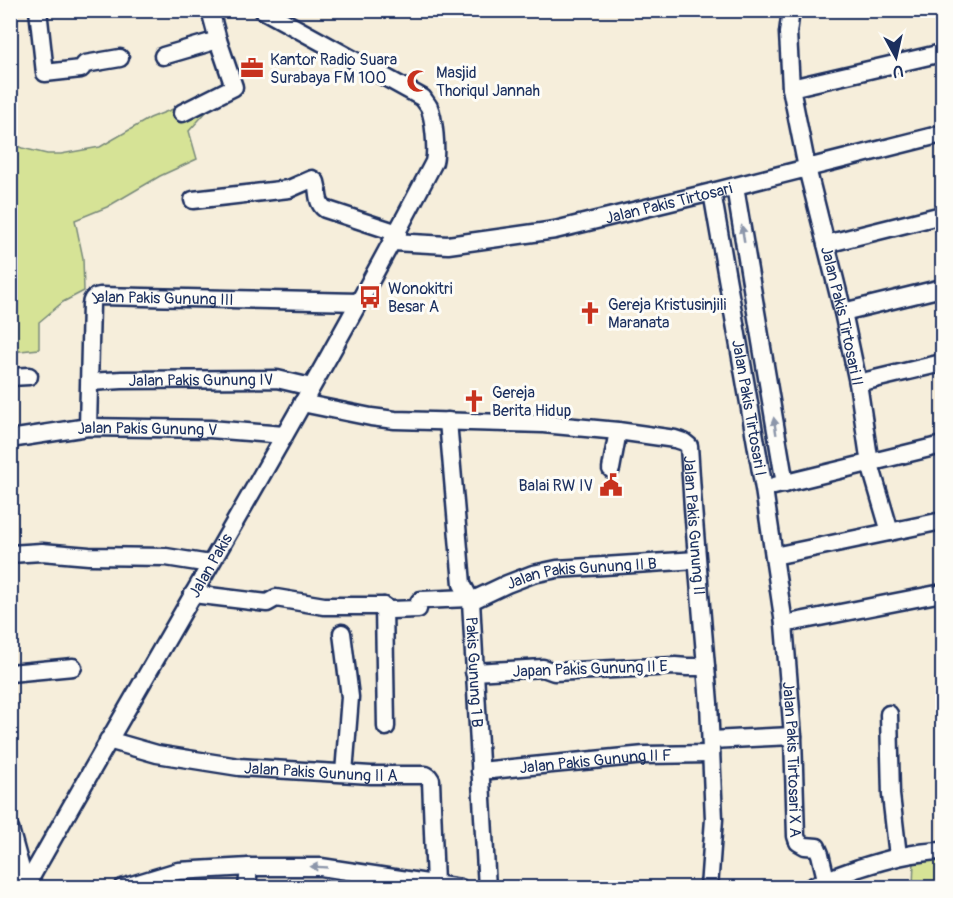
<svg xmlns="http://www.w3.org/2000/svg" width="953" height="898" font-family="Pangolin,sans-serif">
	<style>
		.green { fill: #d6e396; stroke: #78897a; stroke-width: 1.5 }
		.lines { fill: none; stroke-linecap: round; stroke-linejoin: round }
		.minor-casing { stroke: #1b2f5e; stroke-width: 21 }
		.minor { stroke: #fdfcf7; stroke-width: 16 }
		.oneway { fill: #8c96aa }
		.labels { text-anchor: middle; stroke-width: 6; stroke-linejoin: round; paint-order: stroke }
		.poi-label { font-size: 16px; fill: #1b2f5e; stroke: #fdfcf7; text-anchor: start }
		.street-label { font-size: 16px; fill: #1b2f5e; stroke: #fdfcf7 }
	</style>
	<rect width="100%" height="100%" fill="#f6eedb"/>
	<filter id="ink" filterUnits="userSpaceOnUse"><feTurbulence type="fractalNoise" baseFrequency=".0167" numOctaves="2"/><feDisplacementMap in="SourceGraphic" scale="12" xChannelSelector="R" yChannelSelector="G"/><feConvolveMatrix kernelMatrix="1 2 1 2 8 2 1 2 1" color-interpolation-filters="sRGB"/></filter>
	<g filter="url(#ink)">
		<!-- green -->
		<g class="green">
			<polygon points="224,81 228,88 189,131 197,159 160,176 107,207 75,220 83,258 84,291 63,302 39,322 39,349 11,352 10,143 22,148 47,154 61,154 100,147 150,118 173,109"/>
			<polygon points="914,860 942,862 942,887 913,888"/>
		</g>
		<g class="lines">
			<!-- minor casing -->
			<g class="minor-casing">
				<g id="minor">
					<polyline points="38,10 45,73 81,69 85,64 120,58"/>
					<path id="s1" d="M791,10L788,33L791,88L807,168L843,312L858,383L870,464L890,532"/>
					<polyline points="163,56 218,40"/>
					<polyline points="791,88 942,53"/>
					<polyline points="182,113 234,87 218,40 210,10"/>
					<polyline points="735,187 785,484"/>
					<path id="s2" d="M712,192L764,489L784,624L793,736L796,836L798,842L805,846L817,847L820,854L826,879"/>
					<path d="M193,200L289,189L312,179L316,182C319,192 316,202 325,209L398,233"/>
					<path id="s3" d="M393,242L448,245L555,230L712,192L942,134"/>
					<polyline points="826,244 942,215"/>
					<polyline points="843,312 942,288"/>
					<polyline points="10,377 29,376"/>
					<path id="s4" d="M90,382L122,380L277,379L311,387"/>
					<polyline points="858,383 942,363"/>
					<path id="s5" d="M302,403L371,417L395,420L543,424L618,431L675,439L684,442L689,446L693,508L709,703L714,819L709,888"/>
					<path id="s6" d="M448,421L462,584L471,601L487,888"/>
					<path id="s7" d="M88,427L91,304C92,298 94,297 100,296L359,302"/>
					<path id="s8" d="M10,439L88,427L210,429L284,435"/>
					<polyline points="611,469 618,431"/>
					<polyline points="774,486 942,445"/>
					<polyline points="10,554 42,552 89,556 166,557 210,564"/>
					<polyline points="774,556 942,521"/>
					<polyline points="193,594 267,603 276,598 324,606 384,606 388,610 391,610 418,609 419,602 421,600 469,598"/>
					<path id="s9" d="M471,601L507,584L533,574L557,569L697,560"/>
					<polyline points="384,606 386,727"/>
					<polyline points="784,624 942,593"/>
					<polyline points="342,633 350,697 344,773"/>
					<polyline points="474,672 543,668 554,672 675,666 687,667 706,667"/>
					<polyline points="10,673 73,667"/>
					<polyline points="889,714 891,795 898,856"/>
					<path id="s10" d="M108,740L157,754L239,767L371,775H426L429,777L431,780L435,884"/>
					<polyline points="711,740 793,736"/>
					<path id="s11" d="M480,771L645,755L711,754"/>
					<polyline points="10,829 26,887"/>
					<path id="s12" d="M25,888C161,645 306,408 434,162C437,150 434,118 429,107C428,105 424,100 423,98L263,10"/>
					<polyline points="122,888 178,871 249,867 321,867 460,888"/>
					<polyline points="247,888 249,867"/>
					<path d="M810,888C826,879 842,874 859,868C888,859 912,852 942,851"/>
				</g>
			</g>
			<!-- minor -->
			<use href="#minor" class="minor"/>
		</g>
		<!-- one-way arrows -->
		<defs><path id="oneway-solid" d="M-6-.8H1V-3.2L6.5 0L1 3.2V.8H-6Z" transform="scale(1.5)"/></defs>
		<g class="oneway">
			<use href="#oneway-solid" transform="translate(743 234) rotate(-99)"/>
			<use href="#oneway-solid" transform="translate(775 426) rotate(-99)"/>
			<use href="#oneway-solid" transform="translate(319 867) rotate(-177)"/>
		</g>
	</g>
	<!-- icons -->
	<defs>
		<g id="office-bare" transform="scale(1.8)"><path d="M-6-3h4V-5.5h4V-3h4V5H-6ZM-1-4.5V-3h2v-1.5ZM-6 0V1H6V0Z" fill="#c8321e" stroke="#fdfcf7" stroke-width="2.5" paint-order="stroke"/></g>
		<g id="mosque-bare" transform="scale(1.8)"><path d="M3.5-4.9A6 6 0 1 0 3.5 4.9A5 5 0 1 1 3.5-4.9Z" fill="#c8321e" stroke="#fdfcf7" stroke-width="2.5" paint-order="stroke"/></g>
		<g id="bus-bare" transform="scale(1.8)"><path d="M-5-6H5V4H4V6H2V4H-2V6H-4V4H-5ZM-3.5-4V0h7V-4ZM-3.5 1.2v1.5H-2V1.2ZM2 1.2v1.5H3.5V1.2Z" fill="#c8321e" stroke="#fdfcf7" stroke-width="2.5" paint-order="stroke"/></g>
		<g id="church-bare" transform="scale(1.8)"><path d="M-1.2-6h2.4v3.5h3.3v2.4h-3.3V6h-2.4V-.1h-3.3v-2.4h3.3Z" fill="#c8321e" stroke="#fdfcf7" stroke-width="2.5" paint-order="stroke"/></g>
		<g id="civic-bare" transform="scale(1.8)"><path d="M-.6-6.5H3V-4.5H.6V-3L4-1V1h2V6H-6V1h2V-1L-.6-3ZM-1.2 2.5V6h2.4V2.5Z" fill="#c8321e" stroke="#fdfcf7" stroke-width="2.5" paint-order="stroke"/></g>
	</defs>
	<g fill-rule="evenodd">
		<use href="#office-bare" x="252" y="68"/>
		<use href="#mosque-bare" x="418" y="81"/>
		<use href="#bus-bare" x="370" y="297"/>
		<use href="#church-bare" x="590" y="313"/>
		<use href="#church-bare" x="474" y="401"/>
		<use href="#civic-bare" x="611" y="485"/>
	</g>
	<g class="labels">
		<!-- poi labels -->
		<g class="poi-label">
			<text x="270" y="65">Kantor Radio Suara<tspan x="270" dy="18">Surabaya FM 100</tspan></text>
			<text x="436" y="78">Masjid<tspan x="436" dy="18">Thoriqul Jannah</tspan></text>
			<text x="388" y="294">Wonokitri<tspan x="388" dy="18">Besar A</tspan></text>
			<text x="608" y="310">Gereja Kristusinjili<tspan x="608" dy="18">Maranata</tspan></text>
			<text x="492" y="398">Gereja<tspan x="492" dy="18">Berita Hidup</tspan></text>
			<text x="593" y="491" text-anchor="end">Balai RW IV</text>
		</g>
		<!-- street labels -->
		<g class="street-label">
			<text dy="6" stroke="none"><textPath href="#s3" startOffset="280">Jalan Pakis Tirtosari</textPath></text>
			<text dy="6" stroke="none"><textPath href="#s7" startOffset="198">Jalan Pakis Gunung III</textPath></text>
			<text dy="6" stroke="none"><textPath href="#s1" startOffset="312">Jalan Pakis Tirtosari II</textPath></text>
			<text dy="6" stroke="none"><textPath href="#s4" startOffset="111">Jalan Pakis Gunung IV</textPath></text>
			<text dy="6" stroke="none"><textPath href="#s2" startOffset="219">Jalan Pakis Tirtosari I</textPath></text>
			<text dy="6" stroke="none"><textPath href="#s8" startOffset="138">Jalan Pakis Gunung V</textPath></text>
			<text dy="6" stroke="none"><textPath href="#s5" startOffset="471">Jalan Pakis Gunung II</textPath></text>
			<text dy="6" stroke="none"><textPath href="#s12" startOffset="372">Jalan Pakis</textPath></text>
			<text dy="6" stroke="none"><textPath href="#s9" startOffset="116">Jalan Pakis Gunung II B</textPath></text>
			<text transform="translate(590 668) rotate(-2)" y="6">Japan Pakis Gunung II E</text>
			<text dy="6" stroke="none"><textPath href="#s6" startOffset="254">Pakis Gunung 1 B</textPath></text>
			<text dy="6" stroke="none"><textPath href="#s2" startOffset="574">Jalan Pakis Tirtosari X A</textPath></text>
			<text dy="6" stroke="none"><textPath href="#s11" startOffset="116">Jalan Pakis Gunung II F</textPath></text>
			<text dy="6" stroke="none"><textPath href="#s10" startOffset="216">Jalan Pakis Gunung II A</textPath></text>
		</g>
	</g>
	<!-- margin -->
	<rect width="953" height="898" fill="none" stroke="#fdfcf7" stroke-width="36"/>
	<rect x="18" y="18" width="917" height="862" fill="none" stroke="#1b2f5e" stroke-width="2" filter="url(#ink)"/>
	<!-- north arrow -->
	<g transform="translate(896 57) rotate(172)" stroke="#fdfcf7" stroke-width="4.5" paint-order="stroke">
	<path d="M0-4.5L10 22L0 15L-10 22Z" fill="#1b2f5e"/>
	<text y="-9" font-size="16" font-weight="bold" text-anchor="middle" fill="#1b2f5e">U</text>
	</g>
</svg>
